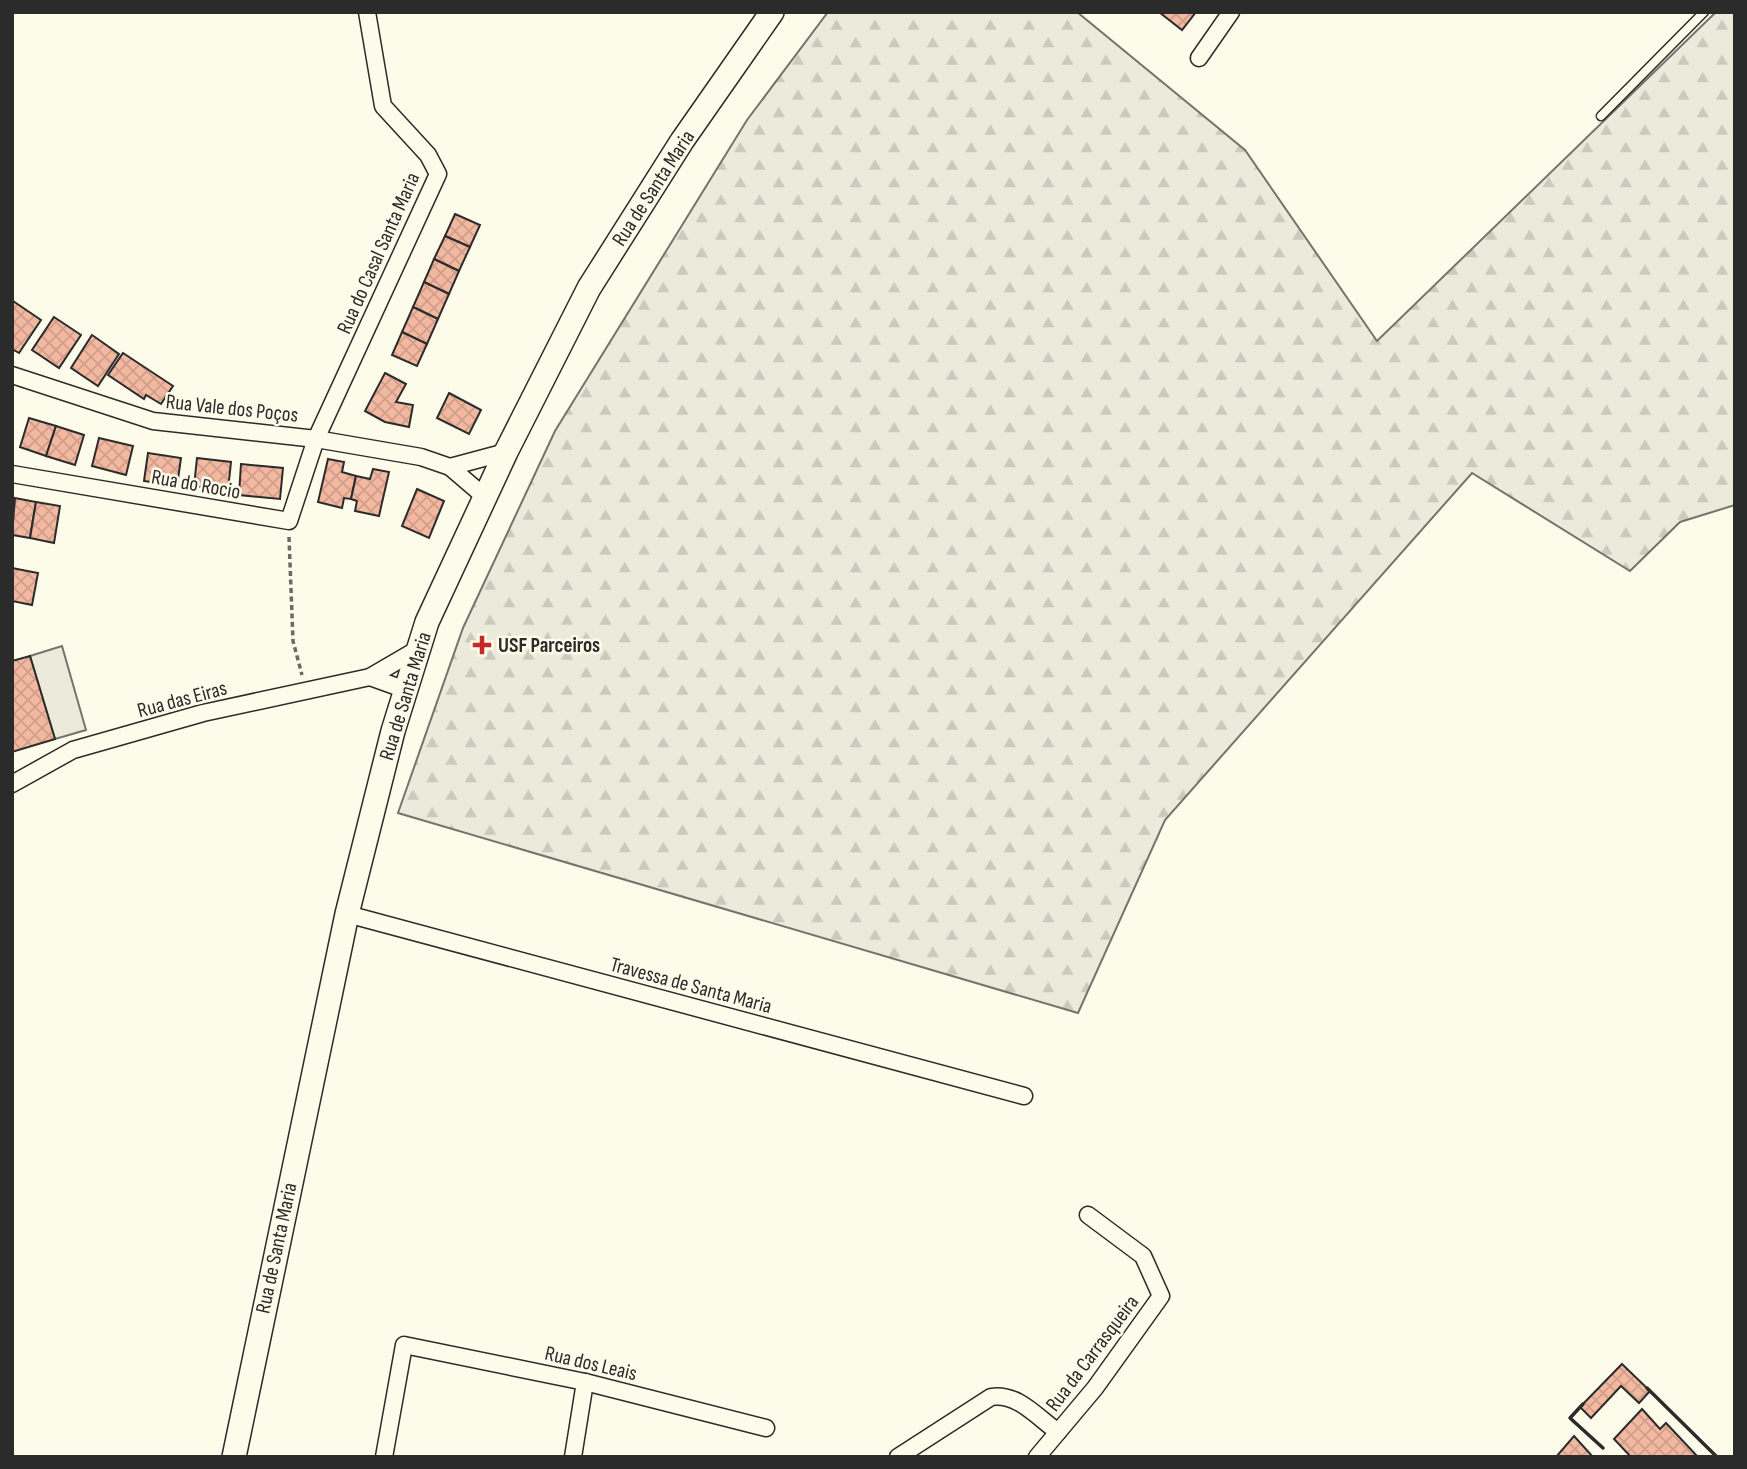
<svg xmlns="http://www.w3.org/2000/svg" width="1747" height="1469" font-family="'Sofia Sans Condensed',sans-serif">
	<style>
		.forest { fill: url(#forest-firs); stroke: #74746e; stroke-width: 2 }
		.parking { fill: #eceadb; stroke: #74746e; stroke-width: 2 }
		.building { fill: url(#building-cross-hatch); stroke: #2b2b2b; stroke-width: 2 }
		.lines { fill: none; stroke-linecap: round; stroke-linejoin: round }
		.lane-casing { stroke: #2b2b2b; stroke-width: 11 }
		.street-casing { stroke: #2b2b2b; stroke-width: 19 }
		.secondary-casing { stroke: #2b2b2b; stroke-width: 26 }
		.path { stroke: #6a6964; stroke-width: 3.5; stroke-dasharray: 5 3.5; stroke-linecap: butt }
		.lane { stroke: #fdfbea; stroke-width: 8 }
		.street { stroke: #fdfbea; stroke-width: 16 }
		.secondary { stroke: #fdfbea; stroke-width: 23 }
		.wall { stroke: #2b2b2b; stroke-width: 3.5 }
		.poi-dot { fill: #c62828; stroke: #fdfbea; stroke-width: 2.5 }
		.labels { text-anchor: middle; stroke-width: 5; stroke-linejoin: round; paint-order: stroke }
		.street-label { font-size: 21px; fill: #2b2b2b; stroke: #fdfbea }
		.poi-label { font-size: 21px; font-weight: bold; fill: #2b2b2b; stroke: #fdfbea; text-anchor: start }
	</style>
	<defs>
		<pattern id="forest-firs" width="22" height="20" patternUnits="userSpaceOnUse" patternTransform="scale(1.75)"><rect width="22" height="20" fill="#ecebdb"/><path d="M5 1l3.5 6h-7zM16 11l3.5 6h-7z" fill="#cbcabc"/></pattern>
		<pattern id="building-cross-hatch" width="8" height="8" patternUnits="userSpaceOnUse" patternTransform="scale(1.75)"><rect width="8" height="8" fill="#f2b8a0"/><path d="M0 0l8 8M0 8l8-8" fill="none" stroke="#d09e8a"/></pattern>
	</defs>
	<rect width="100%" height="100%" fill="#fdfbea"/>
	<!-- forest -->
	<polygon class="forest" points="828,12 1077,12 1245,150 1377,341 1716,12 1735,12 1735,505 1680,522 1630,571 1472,473 1165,820 1078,1013 398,813 463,628 555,431 747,120"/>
	<!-- parking -->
	<polygon class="parking" points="62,646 86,730 55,739 30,656"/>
	<!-- building -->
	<g class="building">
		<polygon points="1159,12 1196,12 1182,30"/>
		<polygon points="455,214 480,225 470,247 445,236"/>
		<polygon points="445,236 470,247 459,271 434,259"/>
		<polygon points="434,259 459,271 449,294 424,282"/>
		<polygon points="424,282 449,294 438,319 413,307"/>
		<polygon points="13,301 41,320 19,353 12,349"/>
		<polygon points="413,307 438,319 427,344 402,332"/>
		<polygon points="54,317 81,335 59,368 32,350"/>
		<polygon points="402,332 427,344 417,366 392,355"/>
		<polygon points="92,335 119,354 98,386 71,368"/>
		<polygon points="123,353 173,386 161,404 146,395 144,399 108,375"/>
		<polygon points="385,373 406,384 396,402 413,405 409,427 385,422 365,411"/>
		<polygon points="449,393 481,410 469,434 437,418"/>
		<polygon points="29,418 56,426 46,456 20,447"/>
		<polygon points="56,426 84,435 75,465 46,456"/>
		<polygon points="99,438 133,446 126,475 92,466"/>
		<polygon points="148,453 181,458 177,486 144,481"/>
		<polygon points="197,458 231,462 228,490 194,486"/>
		<polygon points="328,459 344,462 342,472 356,476 351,499 344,498 342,508 318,502"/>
		<polygon points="241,464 283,468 280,499 239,495"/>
		<polygon points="373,469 389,472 379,516 355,511 357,501 351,499 356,476 370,479"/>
		<polygon points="417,489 444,501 429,538 402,526"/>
		<polygon points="15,498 36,502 30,538 12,535"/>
		<polygon points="36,502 60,506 54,543 30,538"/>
		<polygon points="12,568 38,573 32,605 12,601"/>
		<polygon points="30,656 55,739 12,752 12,661"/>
		<polygon points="1622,1364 1650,1391 1639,1403 1621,1386 1591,1418 1580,1407"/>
		<polygon points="1642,1409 1660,1429 1666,1423 1698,1457 1631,1457 1614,1439"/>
		<polygon points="1574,1436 1593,1457 1556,1457"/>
	</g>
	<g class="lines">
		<!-- lane casing -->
		<g class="lane-casing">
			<polyline id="lane" points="1601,116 1704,12"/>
		</g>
		<!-- street casing -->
		<g class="street-casing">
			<g id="street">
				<polyline points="1199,58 1231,12"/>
				<polyline points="12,375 153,421 316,439 421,457 450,467 485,497"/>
				<polyline points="450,467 506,452"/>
				<polyline points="12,474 289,521 316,439 438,174 428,155 383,106 367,12"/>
				<polyline points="370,677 406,690"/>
				<polyline points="12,784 73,750 203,713 370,677 418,649"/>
				<polyline points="347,914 1024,1096"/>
				<polyline points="384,1457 404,1345 585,1382 766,1428"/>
				<polyline points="573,1457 585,1382"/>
				<path d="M898,1457L991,1397C1017,1392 1038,1418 1058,1432"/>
				<polyline points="1037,1457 1095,1388 1161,1296 1143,1256 1088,1215"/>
			</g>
		</g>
		<!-- secondary casing -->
		<g class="secondary-casing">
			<polyline id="secondary" points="234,1457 347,914 393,731 427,622 506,452 589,288 682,141 772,12"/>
		</g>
		<!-- path -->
		<polyline class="path" points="289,537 293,641 302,675"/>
		<!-- lane -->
		<use href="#lane" class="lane"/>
		<!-- street -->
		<use href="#street" class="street"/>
		<!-- secondary -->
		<use href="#secondary" class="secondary"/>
		<!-- wall -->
		<g class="wall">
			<polyline points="1647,1388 1717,1457"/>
			<polyline points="1583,1404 1570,1418 1603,1448"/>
		</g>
	</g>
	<!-- markers -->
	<path class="poi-dot" d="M478.5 634.5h7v7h7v7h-7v7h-7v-7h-7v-7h7z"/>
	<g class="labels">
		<!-- street labels -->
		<g class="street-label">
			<text transform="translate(653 188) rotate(-57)" y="7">Rua de Santa Maria</text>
			<text transform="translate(378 253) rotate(-66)" y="7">Rua do Casal Santa Maria</text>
			<text transform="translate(232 408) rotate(6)" y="7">Rua Vale dos Poços</text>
			<text transform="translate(196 484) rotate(10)" y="7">Rua do Rocio</text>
			<text transform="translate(405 696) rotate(-73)" y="7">Rua de Santa Maria</text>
			<text transform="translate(182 699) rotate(-15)" y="7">Rua das Eiras</text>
			<text transform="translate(691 985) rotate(15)" y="7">Travessa de Santa Maria</text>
			<text transform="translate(276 1248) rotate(-78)" y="7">Rua de Santa Maria</text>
			<text transform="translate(1092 1353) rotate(-53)" y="7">Rua da Carrasqueira</text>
			<text transform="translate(591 1363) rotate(13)" y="7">Rua dos Leais</text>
		</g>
		<!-- poi labels -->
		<g class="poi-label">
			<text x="498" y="652">USF Parceiros</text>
		</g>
	</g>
	<!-- border -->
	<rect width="1747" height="1469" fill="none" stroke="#2b2b2b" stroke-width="28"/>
</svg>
